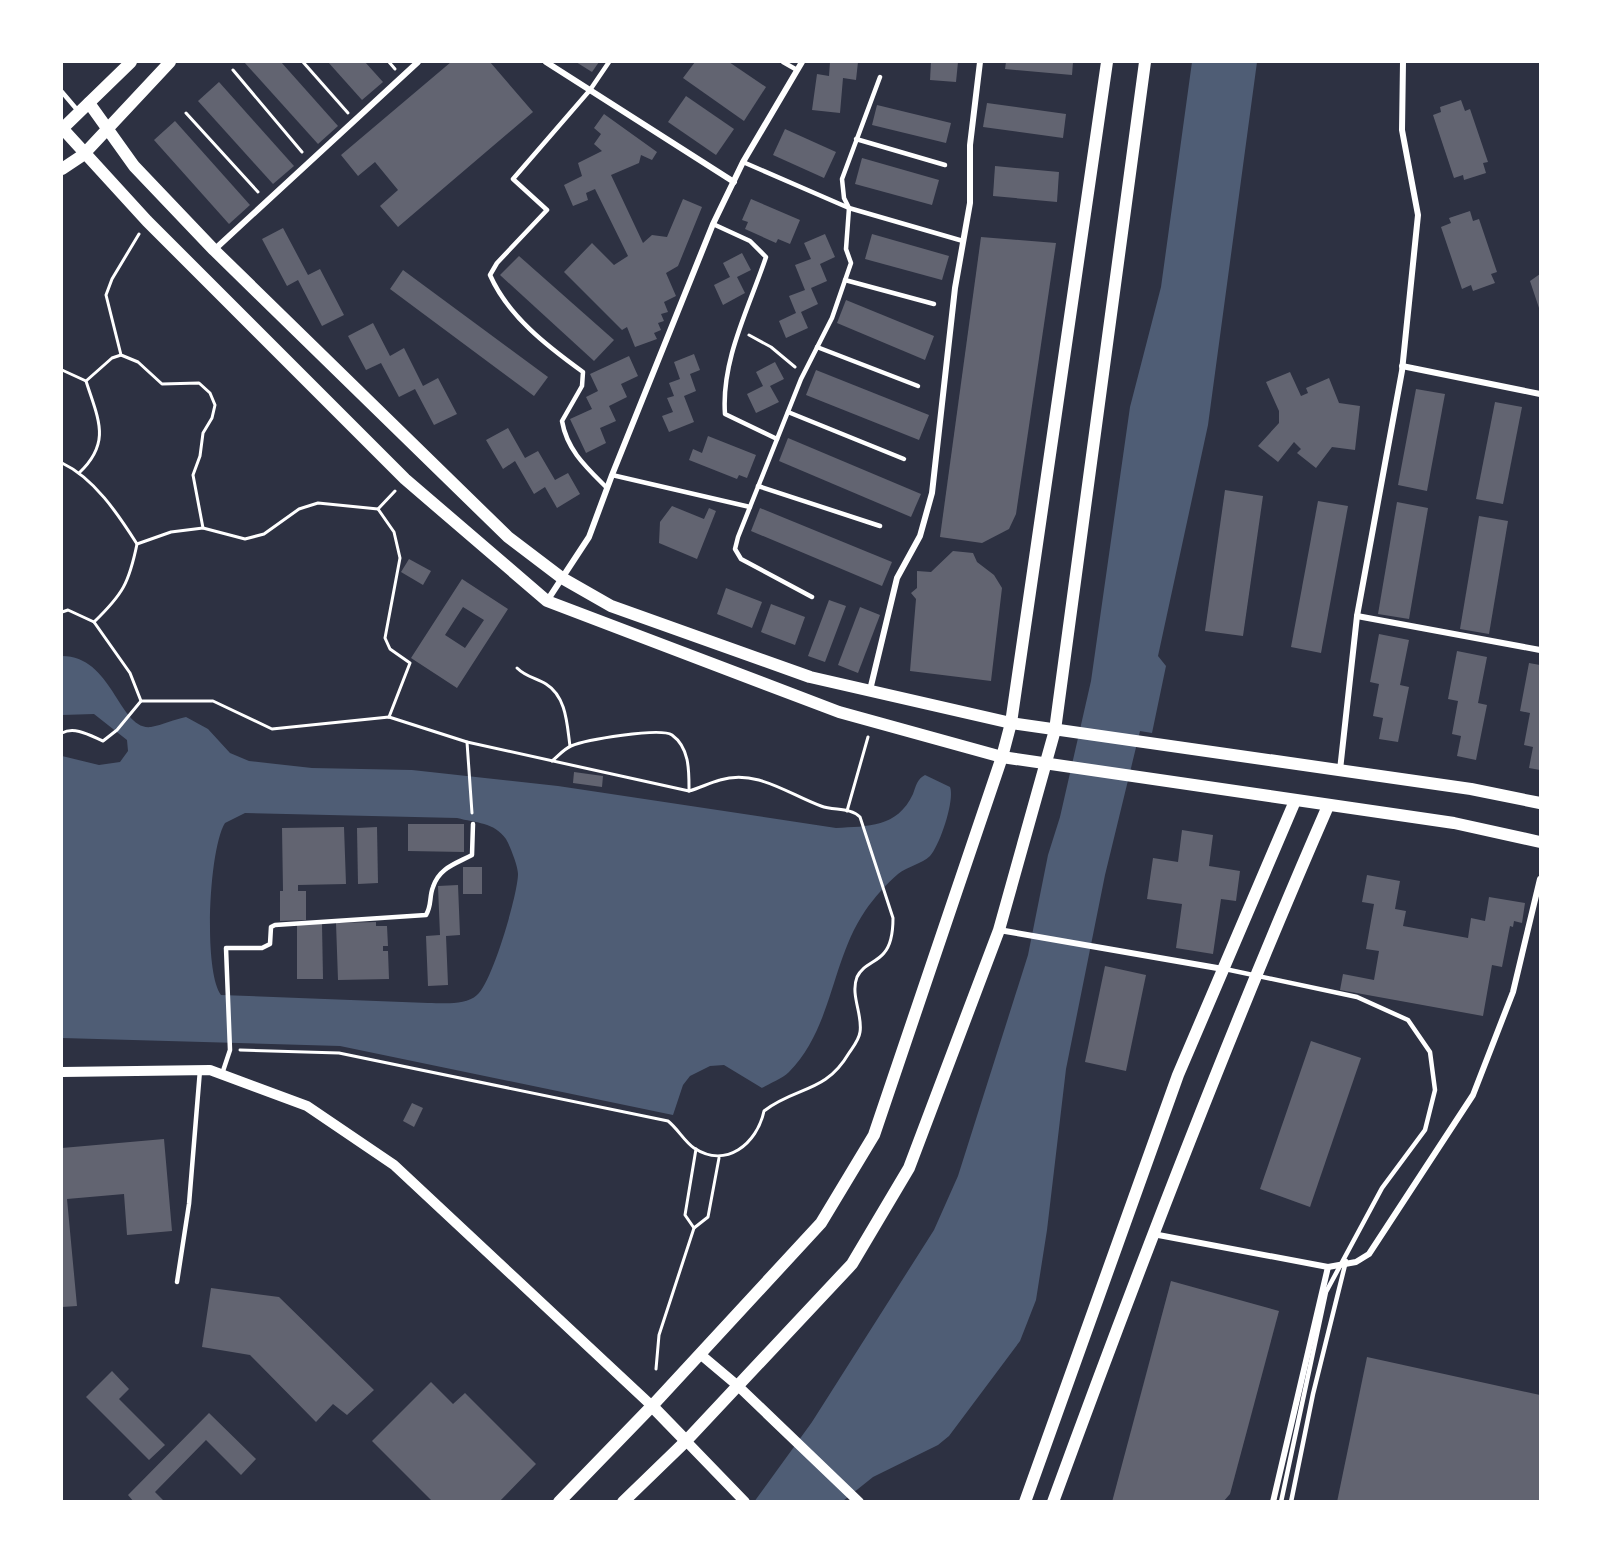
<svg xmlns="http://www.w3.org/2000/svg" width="1602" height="1563" font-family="'DM Sans',sans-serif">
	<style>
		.water { fill: #4f5d75; fill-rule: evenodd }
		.building { fill: #626471; fill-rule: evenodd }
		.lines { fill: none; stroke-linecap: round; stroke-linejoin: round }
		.path { stroke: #fff; stroke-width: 3 }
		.service { stroke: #fff; stroke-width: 4.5 }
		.minor { stroke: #fff; stroke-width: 6 }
		.tertiary { stroke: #fff; stroke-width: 10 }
		.secondary { stroke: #fff; stroke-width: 12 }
	</style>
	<rect width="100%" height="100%" fill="#2d3142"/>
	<!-- water -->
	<g class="water">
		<polygon points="1192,62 1257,62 1208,425 1158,656 1166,666 1152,733 1140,731 1105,875 1066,1069 1047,1230 1036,1300 1020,1341 949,1436 938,1445 873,1477 843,1501 754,1502 812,1422 934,1230 958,1176 1028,955 1048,855 1060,817 1091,681 1130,407 1161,287"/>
		<path d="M62,656C113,656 119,731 151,727C162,725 175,719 186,717L208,729L230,753L249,761L312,768L412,770L558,786L836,828C868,826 897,828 913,794C916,786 917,779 925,775L950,787C955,800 940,845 930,856C922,864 908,866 898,874C886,884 874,898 865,911C831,961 833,1027 789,1072C782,1079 770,1083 762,1088L724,1065L710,1066L690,1076L683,1085L673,1115L340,1046L62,1038V756L99,765L120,762L128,751L127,740L94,714L62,715ZM245,813L457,818C476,823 494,822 506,839C510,846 518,866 518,874C518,894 492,983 477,995C465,1006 442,1003 428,1003L221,995C203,971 209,848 225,823Z"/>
	</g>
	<!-- building -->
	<g class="building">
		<polygon points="244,62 281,62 338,126 318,144"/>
		<polygon points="328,62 365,62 383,82 362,100"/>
		<polygon points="451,62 490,62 533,112 398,227 380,206 398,190 375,162 358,176 341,155"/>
		<polygon points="576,62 599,62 592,72"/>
		<polygon points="695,62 729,62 766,87 744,121 683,78"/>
		<polygon points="830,62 858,62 856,80 843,78 840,113 812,110 817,74 829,76"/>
		<polygon points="931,62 958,62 956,82 930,80"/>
		<polygon points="1006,62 1073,62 1072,75 1005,69"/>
		<polygon points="219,82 294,166 273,184 198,101"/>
		<polygon points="686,96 734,129 716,155 668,122"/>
		<polygon points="1461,100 1465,111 1470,109 1488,162 1483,163 1486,173 1464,180 1463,175 1454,178 1433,115 1441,112 1440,107"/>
		<polygon points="987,103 1066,114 1063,138 983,127"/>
		<polygon points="877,105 951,123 946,143 872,125"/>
		<polygon points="604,114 657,152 652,160 641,155 639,163 611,175 643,243 652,235 667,237 683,199 702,207 678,266 666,273 676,296 664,302 668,312 661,314 664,321 658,323 661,330 654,333 657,339 635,347 627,327 622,330 564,272 592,243 614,265 628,256 595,189 586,193 588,200 573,206 564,185 582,176 578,163 602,151 594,144 601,134 594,128"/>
		<polygon points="175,121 250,205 229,224 154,140"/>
		<polygon points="785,129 836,152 824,178 773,155"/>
		<polygon points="862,158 939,180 932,205 855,184"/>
		<polygon points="995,166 1059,172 1057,202 993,196"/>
		<polygon points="751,199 800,220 790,244 778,239 776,243 745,229 748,222 742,220"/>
		<polygon points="1470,211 1473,221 1479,219 1497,272 1491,274 1495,283 1473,291 1471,285 1462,289 1441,227 1451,223 1449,218"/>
		<polygon points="283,228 308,275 320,269 344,315 322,326 298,280 287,286 262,239"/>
		<polygon points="825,234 835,257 820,264 827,281 811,288 818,304 801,312 808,328 786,338 779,321 796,313 789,296 805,290 795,265 811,259 804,243"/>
		<polygon points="872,234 949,256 942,280 865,259"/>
		<polygon points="981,237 1056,243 1016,514 1009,529 982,543 940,537"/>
		<polygon points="742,253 751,270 737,277 745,293 723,305 714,285 730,277 723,263"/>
		<polygon points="519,256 614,340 594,361 500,275"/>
		<polygon points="403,270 548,377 534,396 390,289"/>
		<polygon points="1540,274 1540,311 1530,281"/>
		<polygon points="846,300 934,336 925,360 837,323"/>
		<polygon points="373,323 390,356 404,348 423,386 438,378 457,414 434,425 415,389 399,397 381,363 366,370 348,336"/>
		<polygon points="694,354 700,370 690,374 696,391 684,396 694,422 669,432 662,416 673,412 667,398 674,396 669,383 680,379 674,362"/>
		<polygon points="629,356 638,376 621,384 627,397 609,406 616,421 600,428 606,443 586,453 570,419 592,409 586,397 598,391 590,374"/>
		<polygon points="775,362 784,379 770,386 779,402 756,413 747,394 763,386 756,372"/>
		<polygon points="816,370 929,415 919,440 806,395"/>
		<polygon points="1290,372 1301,396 1308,393 1306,388 1329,378 1339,403 1360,406 1355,450 1332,447 1316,468 1297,453 1301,449 1294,442 1278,462 1258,446 1279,423 1279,411 1266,382"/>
		<polygon points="1416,389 1445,394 1427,491 1398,485"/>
		<polygon points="1495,402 1522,407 1503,504 1476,499"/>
		<polygon points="508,428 525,458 538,451 555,480 568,473 580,494 557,508 545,487 534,494 515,461 503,469 486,440"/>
		<polygon points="708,436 756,455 747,478 739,475 737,479 689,460 693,449 702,453"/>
		<polygon points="788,438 921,494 911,517 779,461"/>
		<polygon points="1225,490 1263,496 1243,636 1205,631"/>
		<polygon points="1318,501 1348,506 1321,653 1291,647"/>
		<polygon points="1397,502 1428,508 1409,619 1378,614"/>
		<polygon points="672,506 704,519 709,508 716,511 697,559 659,543 660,522"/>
		<polygon points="760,508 892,562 882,586 751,531"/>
		<polygon points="1479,516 1508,521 1489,634 1460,629"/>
		<polygon points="953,551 973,553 977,562 994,575 1002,588 991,681 910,671 916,599 911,593 917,588 917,571 931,572"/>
		<polygon points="409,559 431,571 423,585 401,572"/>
		<path d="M462,579L508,609L457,688L411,658ZM463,607L484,620L465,648L445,635Z"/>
		<polygon points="726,588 762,602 752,628 717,614"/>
		<polygon points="829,600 846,606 825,662 808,656"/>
		<polygon points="771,604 805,617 795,645 761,632"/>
		<polygon points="860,607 880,615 858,673 838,665"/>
		<polygon points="1379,634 1409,640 1400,685 1409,687 1398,742 1379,739 1383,718 1373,716 1379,684 1370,682"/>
		<polygon points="1457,651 1487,657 1478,703 1487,705 1476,760 1457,756 1461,736 1452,734 1458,701 1448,699"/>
		<polygon points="1529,663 1540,665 1540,770 1529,768 1533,747 1524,745 1530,713 1520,711"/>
		<polygon points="574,772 603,776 602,787 573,783"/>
		<polygon points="408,824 464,824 464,852 408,851"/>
		<polygon points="344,827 346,884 298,885 298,891 306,891 306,920 280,921 280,891 283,891 282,828"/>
		<polygon points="377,827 378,883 358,884 357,828"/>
		<polygon points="1182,830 1213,835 1209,866 1240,871 1236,901 1221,899 1213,954 1176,948 1182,904 1147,899 1153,858 1178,862"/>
		<rect x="463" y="867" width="19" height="27"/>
		<polygon points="1367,875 1400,881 1395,909 1406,911 1403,926 1468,938 1471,918 1485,921 1489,897 1525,903 1522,923 1514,921 1513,927 1510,926 1502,967 1492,965 1483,1016 1340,990 1343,974 1374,980 1379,951 1366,949 1374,904 1362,902"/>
		<polygon points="458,885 460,935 446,936 448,985 428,986 426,936 440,935 438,886"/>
		<polygon points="376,922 376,926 387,926 388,946 383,946 383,951 388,951 389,979 338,980 336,923"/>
		<polygon points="297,924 322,924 323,979 297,979"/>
		<polygon points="1105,966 1146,975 1126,1071 1085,1062"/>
		<polygon points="1311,1041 1361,1058 1310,1207 1260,1189"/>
		<polygon points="412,1103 423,1108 414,1127 403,1121"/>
		<polygon points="164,1139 172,1231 127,1235 124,1194 67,1199 77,1306 62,1307 62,1148"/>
		<polygon points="1171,1281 1279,1311 1230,1494 1223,1502 1112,1502"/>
		<polygon points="211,1288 279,1297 374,1390 347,1415 333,1404 316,1422 250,1355 202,1347"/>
		<polygon points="1367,1357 1540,1395 1540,1502 1337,1502"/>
		<polygon points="112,1371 129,1389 119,1399 165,1445 149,1460 86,1397"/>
		<polygon points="431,1382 453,1404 465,1393 536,1464 499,1502 433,1502 372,1441"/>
		<polygon points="209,1413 256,1459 241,1475 206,1440 155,1492 165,1502 134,1502 128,1495"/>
	</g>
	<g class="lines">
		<!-- path -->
		<g class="path">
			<polyline points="303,62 348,113"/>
			<polyline points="389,62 395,69"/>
			<polyline points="233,70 302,152"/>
			<polyline points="186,113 258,192"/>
			<path d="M139,234L112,279L106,295L121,355L138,362L162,384L199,383L210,393L215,405L212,418L203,433L200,456L193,475L203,528L171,532L137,544C129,583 123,594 94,622L130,673L141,701H213L272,729L389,717L467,742L689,791C700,788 709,783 720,780C757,769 788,794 821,806C834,811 850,807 860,817L893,918C893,929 892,944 884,953C876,963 863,964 857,977C850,995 863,1015 860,1032C859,1040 853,1047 849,1053C825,1094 796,1086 764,1111C757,1144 726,1169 694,1148C684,1141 678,1129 668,1121L339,1053L240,1050"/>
			<polyline points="749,335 771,347 795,367"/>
			<polyline points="62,370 86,381"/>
			<path d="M62,463C94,478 118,514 137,544"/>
			<path d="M79,473C112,442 98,419 86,381L112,358L121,355"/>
			<polyline points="378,509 394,532 400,558 385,638 390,649 410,663 389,717"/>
			<polyline points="203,528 245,539 264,534 299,509 318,503 378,509 395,491"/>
			<polyline points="62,612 68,610 94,622"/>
			<path d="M517,668C526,677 536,678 546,684C567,697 567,726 570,746"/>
			<path d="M62,733C75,726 91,736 103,741L117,730L141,701"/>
			<polyline points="467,742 472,813"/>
			<path d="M552,761C558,756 564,749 571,746C585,740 660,727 672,735C690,748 689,772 689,791"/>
			<polyline points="847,811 868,737"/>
			<polyline points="696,1149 685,1215 694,1228 708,1217 719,1158"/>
			<polyline points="656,1369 659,1335 694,1228"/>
		</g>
		<!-- service -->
		<g class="service">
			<polyline points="783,62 797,70"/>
			<polyline points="62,92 79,112"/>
			<polyline points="856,139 945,165"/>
			<polyline points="743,162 849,208 963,241"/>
			<path d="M713,224L750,241L766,257C749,308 721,360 725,414L777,439"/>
			<polyline points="845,280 934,304"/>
			<polyline points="817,347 918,386"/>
			<polyline points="788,412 904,459"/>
			<polyline points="612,475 750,507"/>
			<polyline points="758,486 880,526"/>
			<path d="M607,488C586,467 567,450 562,421L582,386L583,372C547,346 508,316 490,275L497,263L547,210L513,179L590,90L609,62"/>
			<polyline points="812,597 741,559 735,549 738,537 801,379 832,318 851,263 846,249 849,208 844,198 842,179 880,77"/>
			<polyline points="1225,969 1357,997 1408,1020 1430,1052 1435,1090 1425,1130 1382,1188 1326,1292 1281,1502"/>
			<path d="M222,1074L230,1050L226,948H262L270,944L271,927L275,925L426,915C432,905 429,897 433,887C439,868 455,864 472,855L473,824"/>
			<polyline points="177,1282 189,1204 200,1070"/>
			<polyline points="1291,1502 1313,1394 1346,1261"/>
		</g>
		<!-- minor -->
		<g class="minor">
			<polyline points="546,62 734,182"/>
			<polyline points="214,250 418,62"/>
			<polyline points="1402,366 1540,394"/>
			<polyline points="547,601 589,537 612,475 713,224 743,162 802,62"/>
			<polyline points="1357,616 1540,650"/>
			<polyline points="870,690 897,578 920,536 932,493 955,288 970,203 970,145 980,62"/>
			<polyline points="1340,770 1357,616 1402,371 1418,215 1402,130 1403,62"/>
			<polyline points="999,930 1223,969"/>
			<polyline points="1153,1234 1328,1267 1273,1502"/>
			<polyline points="1328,1267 1356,1262 1369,1254 1473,1095 1513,992 1540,879"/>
		</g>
		<!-- tertiary -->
		<g class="tertiary">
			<polyline points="62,1072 210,1070 307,1106 394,1165 652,1406"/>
			<polyline points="700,1354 738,1386 859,1502"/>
			<polyline points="686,1441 745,1502"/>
		</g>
		<!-- secondary -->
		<g class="secondary">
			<polyline points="89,103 134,166 214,250 508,537 562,578 611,606 810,677 1011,723 1471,789 1540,803"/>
			<polyline points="62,128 147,221 405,479 547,601 839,712 1002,757 1454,823 1540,842"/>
			<polyline points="62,129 131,62"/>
			<polyline points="62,169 83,155 170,62"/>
			<polyline points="652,1406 686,1441"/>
			<polyline points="559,1502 652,1406 821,1223 874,1135 1002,757 1011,723 1107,62"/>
			<polyline points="623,1502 686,1441 852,1264 909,1168 999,930 1055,730 1145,62"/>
			<polyline points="1025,1502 1178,1075 1295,801"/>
			<path d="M1053,1502C1139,1267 1228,1035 1328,806"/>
		</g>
	</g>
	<!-- border -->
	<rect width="1602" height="1563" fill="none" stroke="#ffffff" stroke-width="126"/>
</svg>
